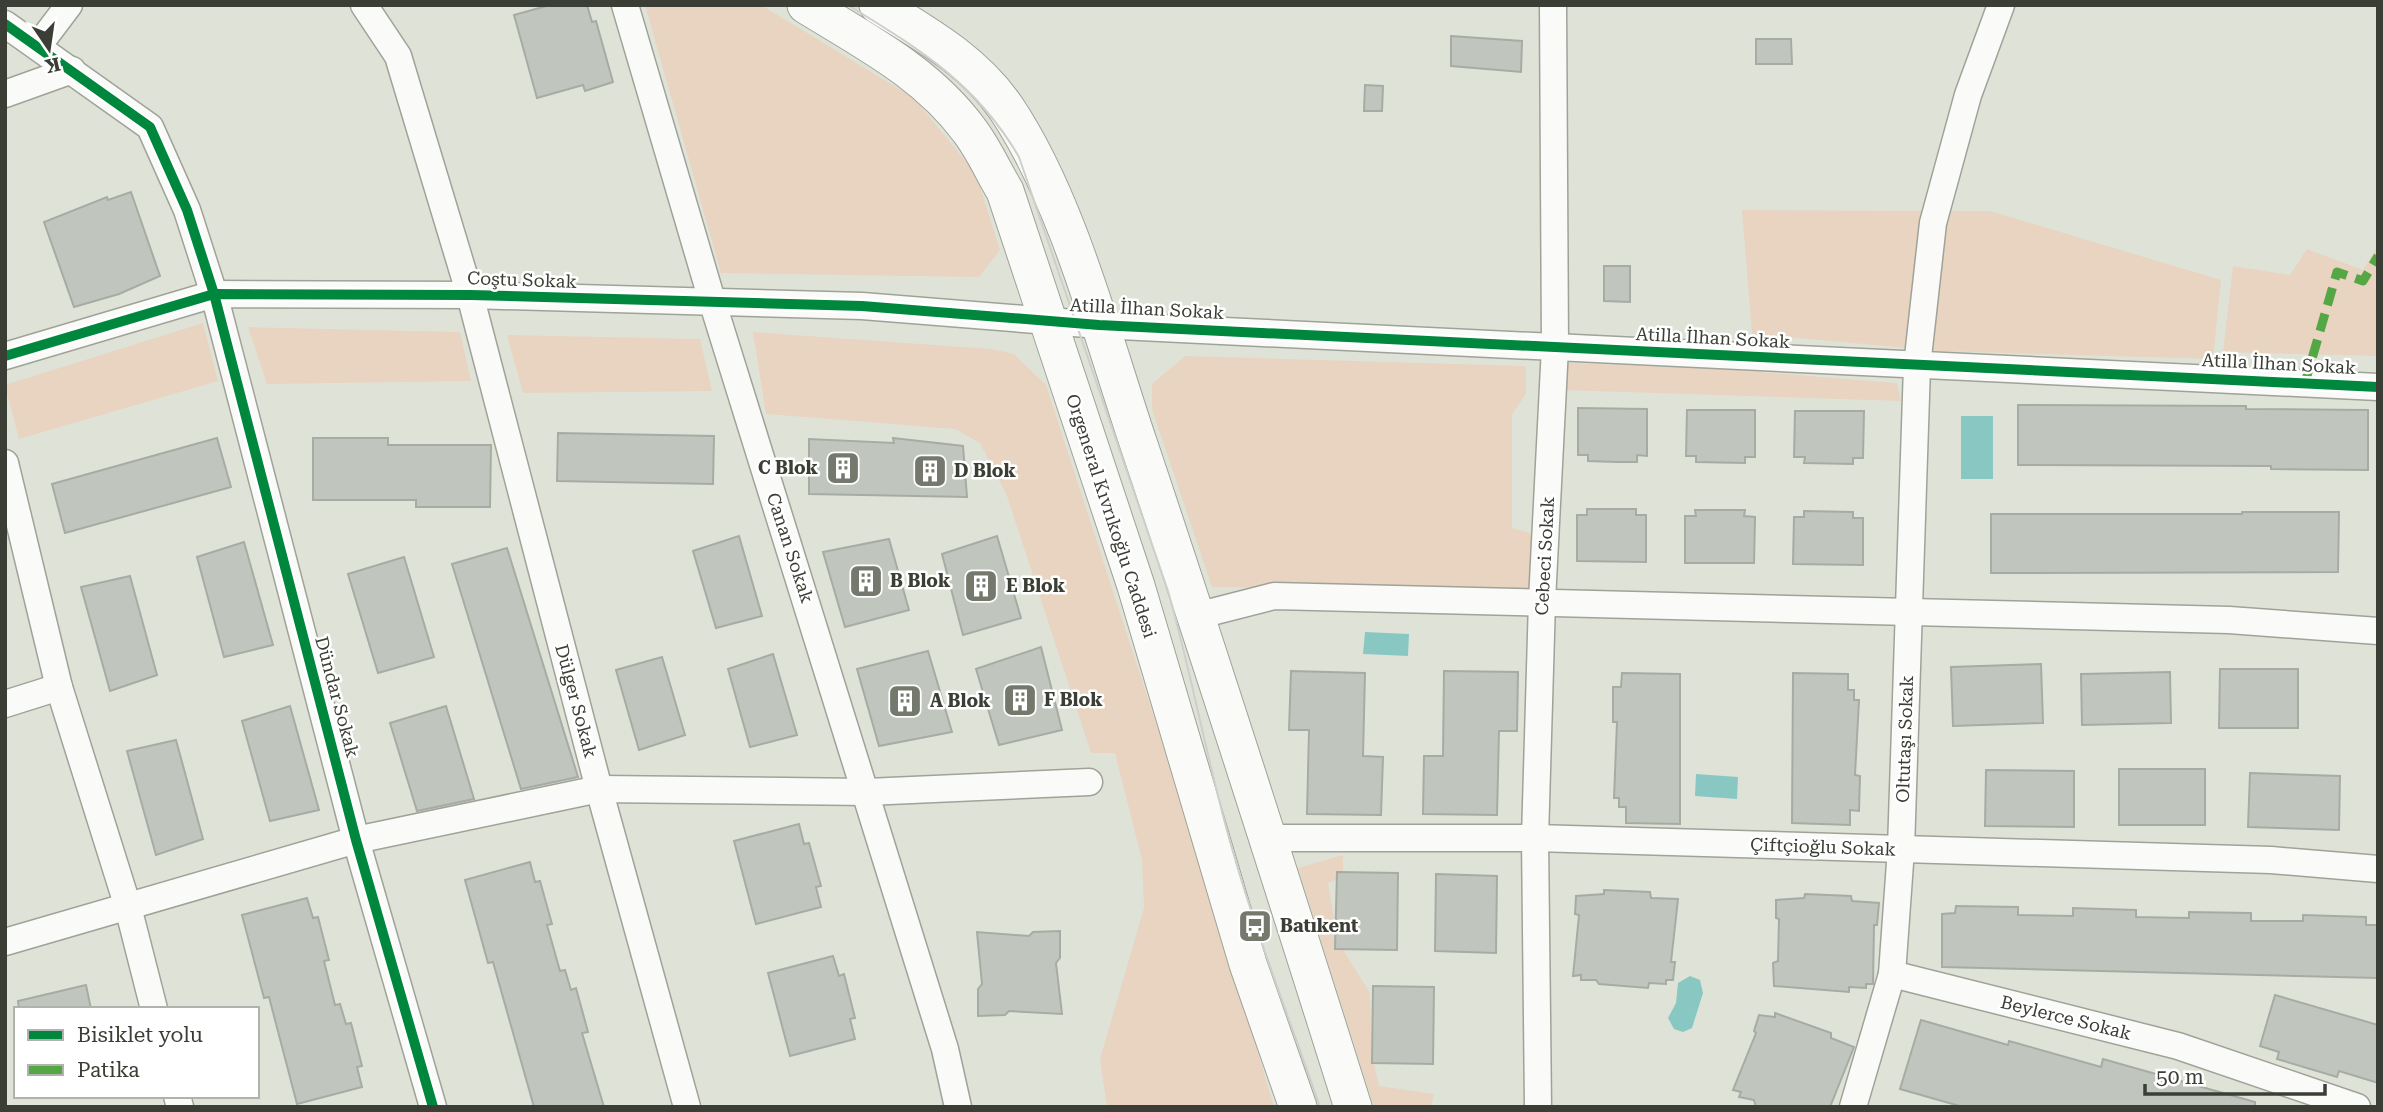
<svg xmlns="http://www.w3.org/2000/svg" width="2383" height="1112" font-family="'Roboto Serif',serif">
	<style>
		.green { fill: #e8d4c1 }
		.water { fill: #89c8c2 }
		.building { fill: #c0c6be; stroke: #a6aca4; stroke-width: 2 }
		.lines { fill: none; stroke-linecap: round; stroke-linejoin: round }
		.street-casing { stroke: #9fa298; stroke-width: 29 }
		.secondary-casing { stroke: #9fa298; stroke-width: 39 }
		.street { stroke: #fafbf9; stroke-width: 26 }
		.secondary { stroke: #fafbf9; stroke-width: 37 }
		.tram { stroke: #cecfcb; stroke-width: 2 }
		.quiet { stroke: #54a744; stroke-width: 9; stroke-dasharray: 18 9; stroke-linecap: butt }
		.cycleway-casing { stroke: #fff; stroke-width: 15 }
		.cycleway { stroke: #00873e; stroke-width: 10 }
		.labels { text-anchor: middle; stroke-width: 5; stroke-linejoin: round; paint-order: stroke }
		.street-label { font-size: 18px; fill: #3a3e34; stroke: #fff }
		.poi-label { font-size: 18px; font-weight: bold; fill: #3a3e34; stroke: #fff; text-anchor: start }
	</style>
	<rect width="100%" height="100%" fill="#dfe3d7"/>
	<!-- green -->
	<g class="green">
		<polygon points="645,5 761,5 914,98 976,174 1000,250 979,277 721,273"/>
		<polygon points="1742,210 1990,211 2221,280 2213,359 1940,351 1752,334"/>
		<polygon points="2378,245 2378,356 2223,352 2233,266 2290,275 2307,249 2363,270"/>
		<polygon points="203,323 218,381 19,439 5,385"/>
		<polygon points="248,327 460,332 471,381 267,384"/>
		<polygon points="753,332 991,349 1014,354 1046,385 1212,896 1274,1107 1107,1107 1100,1059 1144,908 1142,860 1115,753 1091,753 1007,496 980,443 955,429 766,414"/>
		<polygon points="507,335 700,339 712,391 523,393"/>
		<polygon points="1185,356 1526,366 1526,394 1512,414 1512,528 1531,533 1532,589 1212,587 1152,409 1152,384"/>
		<polygon points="1567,363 1707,368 1897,383 1901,401 1562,390"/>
		<polygon points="1343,855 1343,877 1328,883 1338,942 1370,993 1372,1055 1379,1086 1434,1094 1431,1107 1374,1107 1298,868"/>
	</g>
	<!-- water -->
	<g class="water">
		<rect x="1961" y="416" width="32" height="63"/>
		<polygon points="1365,632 1409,634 1408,656 1363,654"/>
		<polygon points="1696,774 1738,777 1737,799 1695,796"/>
		<polygon points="1690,976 1700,980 1703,993 1692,1028 1683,1032 1674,1029 1668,1018 1676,1003 1678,983"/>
	</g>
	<!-- building -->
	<g class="building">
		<polygon points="550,5 587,5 592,22 596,21 613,82 585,91 583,85 537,98 514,15"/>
		<polygon points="1451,36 1522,41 1521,72 1451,66"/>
		<polygon points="1756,39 1791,39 1792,64 1756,64"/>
		<polygon points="1365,85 1383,86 1382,111 1364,111"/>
		<polygon points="131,192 160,276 119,294 74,307 44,222 107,197 108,200"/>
		<polygon points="1604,266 1630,266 1630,302 1604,301"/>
		<polygon points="2018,405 2246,406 2246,409 2368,410 2368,470 2271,469 2271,466 2018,465"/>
		<polygon points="1578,408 1647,409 1647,456 1637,455 1637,462 1617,462 1588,461 1588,455 1578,455"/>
		<polygon points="1687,410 1755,410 1755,457 1745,457 1745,463 1696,462 1696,456 1686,456"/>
		<polygon points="1795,411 1864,411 1863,458 1853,458 1853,464 1804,463 1805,457 1794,457"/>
		<polygon points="558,433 714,436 713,484 557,481"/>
		<polygon points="217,438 231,487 65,533 52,484"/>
		<polygon points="313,438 388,438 388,445 491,445 490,507 416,507 416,500 313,500"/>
		<polygon points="893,438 963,446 967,497 809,494 809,439 894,443"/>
		<polygon points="1587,509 1636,509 1636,515 1646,515 1646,562 1577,561 1577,515 1587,515"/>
		<polygon points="1695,510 1745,510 1744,516 1755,517 1754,563 1685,563 1685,516 1696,516"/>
		<polygon points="1804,511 1853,512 1853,518 1863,518 1863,565 1793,564 1794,517 1804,517"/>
		<polygon points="2242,512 2339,512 2338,572 1991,573 1991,514 2242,514"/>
		<polygon points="739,536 762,616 716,628 693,551"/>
		<polygon points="997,536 1021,618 963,635 942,554"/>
		<polygon points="889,539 909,610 845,627 823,552"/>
		<polygon points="244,542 273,645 224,657 197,557"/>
		<polygon points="507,548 578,777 521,789 452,564"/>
		<polygon points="404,557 434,657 378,673 348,574"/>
		<polygon points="130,576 157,675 110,691 81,587"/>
		<polygon points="1041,647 1062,730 999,745 976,669"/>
		<polygon points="928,651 952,732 879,746 857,669"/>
		<polygon points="773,654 797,735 750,747 728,669"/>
		<polygon points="662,657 685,735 639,750 616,670"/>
		<polygon points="2041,664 2043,723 1953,726 1951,667"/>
		<polygon points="2220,669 2298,669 2298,728 2219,728"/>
		<polygon points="1291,671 1365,673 1363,756 1383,757 1381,815 1307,814 1309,730 1289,730"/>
		<polygon points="1444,671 1518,672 1517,731 1499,731 1497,815 1423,814 1424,756 1443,756"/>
		<polygon points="2170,672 2171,723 2082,725 2081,674"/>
		<polygon points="1622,673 1680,674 1680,824 1626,823 1626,807 1619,807 1619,798 1614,798 1617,722 1613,722 1613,687 1621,687"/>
		<polygon points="1793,673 1848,674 1848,690 1854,690 1854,700 1859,700 1855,775 1860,776 1859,811 1850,810 1850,825 1792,823"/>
		<polygon points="290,706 319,810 270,821 242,721"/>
		<polygon points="446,706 474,799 417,811 390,723"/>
		<polygon points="176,740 203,839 156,855 127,751"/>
		<rect x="2119" y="769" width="86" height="56"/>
		<polygon points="1986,770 2074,771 2074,827 1985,826"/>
		<polygon points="2250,773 2340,776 2339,830 2248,827"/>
		<polygon points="799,824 804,844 809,843 821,886 816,887 821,907 756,924 734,841"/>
		<polygon points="530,862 535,882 540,881 552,924 547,925 560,971 565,970 571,990 576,988 588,1032 582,1033 604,1107 534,1107 493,962 488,963 465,880"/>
		<polygon points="1337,872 1398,873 1397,950 1335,949"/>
		<polygon points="1436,874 1497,876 1496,953 1435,951"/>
		<polygon points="1604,890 1650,892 1651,898 1678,899 1671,962 1675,962 1673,980 1666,980 1666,984 1649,983 1648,988 1599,984 1596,980 1581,980 1581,975 1573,976 1579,915 1575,914 1576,896 1604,894"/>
		<polygon points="1805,894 1851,896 1852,901 1879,903 1877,925 1874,925 1873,984 1866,984 1866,988 1849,987 1849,992 1774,986 1773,963 1778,961 1779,919 1776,918 1776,900 1804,898"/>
		<polygon points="307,898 313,918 318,917 329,960 324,961 335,1005 340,1004 346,1024 351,1023 362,1066 357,1067 362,1087 297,1104 269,997 264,998 242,915"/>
		<polygon points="1956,906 2018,907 2018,915 2073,916 2073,908 2136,910 2136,917 2189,918 2189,912 2251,913 2251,921 2303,921 2303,915 2366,917 2366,925 2378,925 2378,978 1942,967 1942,914 1955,913"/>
		<polygon points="1060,931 1060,958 1056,963 1062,1014 1009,1011 1005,1015 978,1016 978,989 982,984 977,932 1029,936 1033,932"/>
		<polygon points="833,956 839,976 844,974 855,1018 850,1019 855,1039 790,1056 768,973"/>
		<polygon points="86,985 91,1009 19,1009 18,1001"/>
		<polygon points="1373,986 1434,987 1433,1064 1372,1063"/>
		<polygon points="2275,995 2378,1025 2378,1083 2339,1071 2337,1077 2277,1059 2279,1052 2260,1046"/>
		<polygon points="1775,1013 1831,1033 1831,1038 1854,1047 1830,1107 1756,1107 1754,1100 1739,1097 1741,1092 1733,1090 1756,1033 1754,1031 1759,1015 1775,1017"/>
		<polygon points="1921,1020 2008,1045 2009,1041 2101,1067 2103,1059 2255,1102 2255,1107 1963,1107 1900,1089"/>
	</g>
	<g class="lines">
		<!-- street casing -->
		<g class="street-casing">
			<g id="street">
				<polyline points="364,5 398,56 470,295 599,789 687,1107"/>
				<polyline points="625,5 713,304 945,1049 958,1107"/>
				<polyline points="5,24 150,127 187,210 214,294 356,840 433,1107"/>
				<polyline points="38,46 69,5"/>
				<polyline points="5,94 72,70"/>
				<polyline points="5,356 214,294 470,295 862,306 1099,325 2378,387"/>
				<polyline points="5,463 59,687 128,907 154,1009"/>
				<polyline points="1196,616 1274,596 2229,620 2378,631"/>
				<polyline points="5,704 59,687"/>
				<polyline points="1269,838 1535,838 2271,860 2378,869"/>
				<polyline points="5,942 356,840 599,789 867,792 1089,782"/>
				<polyline points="1892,974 2178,1046 2357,1107"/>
				<polyline points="177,1096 180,1107"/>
				<polyline points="1538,1107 1535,838 1542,601 1555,347 1553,5"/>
				<polyline points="1853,1107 1892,974 1901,849 1917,366 1933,223 1968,95 2001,5"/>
			</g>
		</g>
		<!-- secondary casing -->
		<g class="secondary-casing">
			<g id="secondary">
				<path d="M806,5C866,42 927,73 969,130C983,148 993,171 1005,191L1136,586L1248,964L1298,1107"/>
				<path d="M878,5C925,34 974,61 1006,108C1068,200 1103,339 1139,445C1213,665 1283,885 1353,1107"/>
			</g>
		</g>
		<!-- street -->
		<use href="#street" class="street"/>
		<!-- secondary -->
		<use href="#secondary" class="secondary"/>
		<!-- tram -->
		<path class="tram" d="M848,5C919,49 976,83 1019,157L1168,591C1192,675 1207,761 1231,845C1256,934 1290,1020 1320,1107"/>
		<!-- quiet -->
		<polyline class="quiet" points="2305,383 2337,272 2363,281 2378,256"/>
		<!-- cycleway casing -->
		<g class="cycleway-casing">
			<g id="cycleway">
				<polyline points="5,24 150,127 187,210 214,294 356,840 433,1107"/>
				<polyline points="5,356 214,294 470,295 862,306 1099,325 2378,387"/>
			</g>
		</g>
		<!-- cycleway -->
		<use href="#cycleway" class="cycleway"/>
	</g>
	<!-- icons -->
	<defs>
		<g id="building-square" transform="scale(1.75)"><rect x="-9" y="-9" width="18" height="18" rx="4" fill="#74786d" stroke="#fff"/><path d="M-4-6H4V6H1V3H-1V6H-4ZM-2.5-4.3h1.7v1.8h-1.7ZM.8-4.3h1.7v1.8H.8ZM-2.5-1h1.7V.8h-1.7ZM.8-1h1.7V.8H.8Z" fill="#fff"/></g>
		<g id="bus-square" transform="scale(1.75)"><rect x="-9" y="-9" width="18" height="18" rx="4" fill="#74786d" stroke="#fff"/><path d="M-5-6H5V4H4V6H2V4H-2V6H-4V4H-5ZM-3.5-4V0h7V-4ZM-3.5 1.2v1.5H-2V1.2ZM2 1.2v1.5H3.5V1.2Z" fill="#fff"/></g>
	</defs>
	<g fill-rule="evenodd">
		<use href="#building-square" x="843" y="468"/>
		<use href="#building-square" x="930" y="471"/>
		<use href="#building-square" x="866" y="581"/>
		<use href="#building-square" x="981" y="586"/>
		<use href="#building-square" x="1020" y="700"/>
		<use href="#building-square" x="905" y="701"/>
		<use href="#bus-square" x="1255" y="926"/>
	</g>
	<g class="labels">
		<!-- street labels -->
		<g class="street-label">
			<text transform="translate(522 280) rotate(2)" y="6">Coştu Sokak</text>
			<text transform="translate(1147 309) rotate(3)" y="6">Atilla İlhan Sokak</text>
			<text transform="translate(1713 338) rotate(3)" y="6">Atilla İlhan Sokak</text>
			<text transform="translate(2279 364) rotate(3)" y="6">Atilla İlhan Sokak</text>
			<text transform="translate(1111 516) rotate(72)" y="6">Orgeneral Kıvrıkoğlu Caddesi</text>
			<text transform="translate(790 548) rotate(72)" y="6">Canan Sokak</text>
			<text transform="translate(1545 556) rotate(-87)" y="6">Cebeci Sokak</text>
			<text transform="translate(337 697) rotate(75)" y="6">Dündar Sokak</text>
			<text transform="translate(576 701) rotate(75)" y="6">Dülger Sokak</text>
			<text transform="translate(1905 739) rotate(-88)" y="6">Oltutaşı Sokak</text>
			<text transform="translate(1823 847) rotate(2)" y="6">Çiftçioğlu Sokak</text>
			<text transform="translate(2066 1018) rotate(14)" y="6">Beylerce Sokak</text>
		</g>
		<!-- poi labels -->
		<g class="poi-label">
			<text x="818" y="474" text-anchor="end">C Blok</text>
			<text x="954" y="477">D Blok</text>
			<text x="890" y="587">B Blok</text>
			<text x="1006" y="592">E Blok</text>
			<text x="1044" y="706">F Blok</text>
			<text x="930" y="707">A Blok</text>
			<text x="1280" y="932">Batıkent</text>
		</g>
	</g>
	<!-- border -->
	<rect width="2383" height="1112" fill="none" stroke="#3a3e34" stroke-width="14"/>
	<!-- legend -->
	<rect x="14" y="1007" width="245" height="91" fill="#ffffff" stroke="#b0b2ae" stroke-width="2"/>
	<rect x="28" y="1030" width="35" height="10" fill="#00873e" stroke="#b0b2ae" stroke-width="2"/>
	<text x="77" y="1042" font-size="21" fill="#3a3e34">Bisiklet yolu</text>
	<rect x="28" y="1065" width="35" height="10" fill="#54a744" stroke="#b0b2ae" stroke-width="2"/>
	<text x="77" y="1077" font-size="21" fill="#3a3e34">Patika</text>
	<!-- north arrow -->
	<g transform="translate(49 49) rotate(167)" stroke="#ffffff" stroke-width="5" paint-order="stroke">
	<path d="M0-5L12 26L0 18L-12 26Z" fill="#3a3e34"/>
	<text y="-10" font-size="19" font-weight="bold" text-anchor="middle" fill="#3a3e34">K</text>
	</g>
	<!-- scale -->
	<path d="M2145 1084v10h180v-10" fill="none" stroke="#3a3e34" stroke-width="3.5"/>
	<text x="2156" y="1084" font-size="21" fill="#3a3e34" stroke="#ffffff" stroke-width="5" paint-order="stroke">50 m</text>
</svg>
